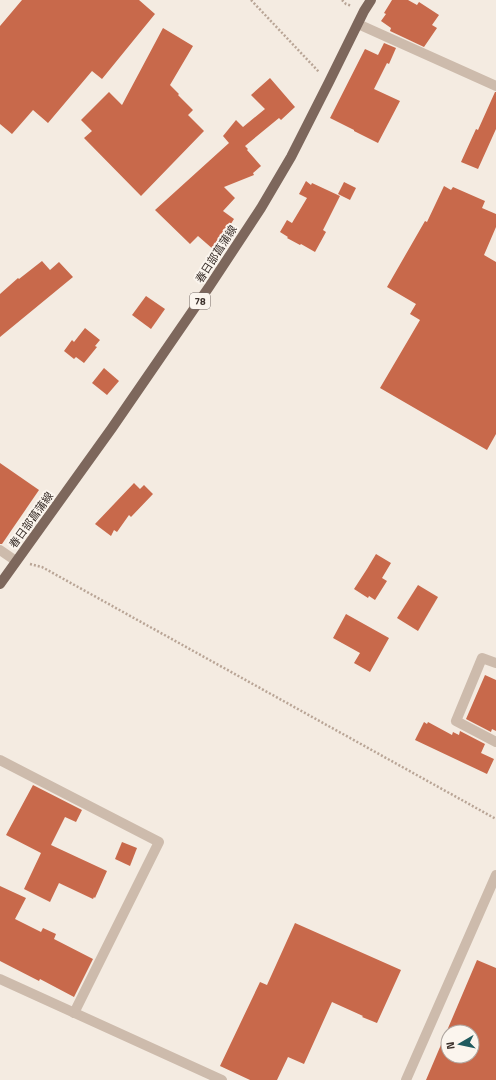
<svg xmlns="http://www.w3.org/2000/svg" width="496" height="1080" font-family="'Titillium Web','Noto Sans JP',sans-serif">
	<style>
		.building { fill: #c8694b; fill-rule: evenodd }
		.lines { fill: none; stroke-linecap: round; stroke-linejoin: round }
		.path { stroke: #b9a596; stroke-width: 2.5; stroke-dasharray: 2 2; stroke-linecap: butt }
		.minor { stroke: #cdbbac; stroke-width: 10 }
		.major { stroke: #7d675c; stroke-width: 10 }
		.labels { text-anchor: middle; stroke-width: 4; stroke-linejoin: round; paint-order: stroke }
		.shield { fill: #fbf5ee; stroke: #756b66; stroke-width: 1 }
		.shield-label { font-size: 10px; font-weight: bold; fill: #3b302b }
		.street-label { font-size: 11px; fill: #3b302b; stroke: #fbf5ee }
	</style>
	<rect width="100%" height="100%" fill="#f4ebe1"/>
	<!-- building -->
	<g class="building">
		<polygon points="22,0 139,0 155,14 102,79 92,71 48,123 33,110 12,134 0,124 0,26"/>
		<polygon points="392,0 408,0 417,5 419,2 439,15 432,25 437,28 424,47 390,31 391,28 381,21 386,14 384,13"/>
		<polygon points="163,28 193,46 170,85 179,94 178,95 193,110 188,115 204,131 141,196 84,138 92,131 81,120 109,92 122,105"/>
		<polygon points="384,43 396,48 389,64 387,63 374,89 400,101 378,143 354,131 354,130 330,118 365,49 378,55"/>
		<polygon points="270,78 295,107 281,120 279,118 245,146 248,149 247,150 261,166 253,173 254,175 224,187 235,198 223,211 234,219 214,250 198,236 190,244 155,210 229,143 223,136 236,120 243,127 265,109 251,95"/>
		<polygon points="495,92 496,92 496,129 478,169 461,162 476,129 478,130"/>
		<polygon points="306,181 311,185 312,183 340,196 323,230 326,232 315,252 301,244 300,245 287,238 288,237 280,232 287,220 292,223 307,198 299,194"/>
		<polygon points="344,182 356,188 350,200 338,194"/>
		<polygon points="444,186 451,190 453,187 485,201 482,208 496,214 496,227 484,255 496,262 496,434 487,450 380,388 420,320 410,314 416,304 387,287 425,221 427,222"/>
		<polygon points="42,261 50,270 59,262 73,277 0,337 0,294 18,278 19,279"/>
		<polygon points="146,296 165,309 151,329 132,315"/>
		<polygon points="85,328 100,340 95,346 97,347 84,363 76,357 74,359 64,351 72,340 74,342"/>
		<polygon points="104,368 119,381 107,395 92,383"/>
		<polygon points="0,463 39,490 2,544 0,544"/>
		<polygon points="134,483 140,489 144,485 153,494 131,517 129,515 117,532 114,530 111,536 95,524"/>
		<polygon points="376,554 391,563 382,578 387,581 375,600 369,596 368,598 354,589 367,569"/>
		<polygon points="418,585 438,597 418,631 397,618"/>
		<polygon points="346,614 389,638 370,672 354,663 360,653 333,638"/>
		<polygon points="485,675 496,680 496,731 492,729 491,732 466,719"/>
		<polygon points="424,722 427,724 428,722 452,735 453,732 459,735 460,731 485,744 481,753 494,759 487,774 415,740"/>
		<polygon points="33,785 82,810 76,822 65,817 51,845 107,871 95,898 94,897 93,899 59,883 50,902 24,889 41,853 6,835"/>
		<polygon points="122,842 137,848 130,866 115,859"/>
		<polygon points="0,886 26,898 15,919 41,932 43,928 56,934 54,939 93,959 74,997 40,979 39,981 0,961"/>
		<polygon points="295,923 401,970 377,1023 362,1017 363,1016 332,1002 304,1064 288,1057 277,1080 250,1080 220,1066 260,982 267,985"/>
		<path d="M477,960L496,968V1080H426ZM448,1032H472V1056H448Z"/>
	</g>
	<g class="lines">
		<!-- path -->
		<g class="path">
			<polyline points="251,0 319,72"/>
			<polyline points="342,0 346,4 352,6"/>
			<polyline points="30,564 42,567 496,819"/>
		</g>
		<!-- minor -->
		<g class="minor">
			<polyline points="358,24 496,86"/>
			<polyline points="0,550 16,561"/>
			<polyline points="496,663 482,658 456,721 496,742"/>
			<polyline points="0,760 159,842 74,1013"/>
			<polyline points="0,979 222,1080"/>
			<polyline points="406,1080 496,875"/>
		</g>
		<!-- major -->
		<polyline class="major" points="0,584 112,428 209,287 261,208 291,157 329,82 364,11 371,0"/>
	</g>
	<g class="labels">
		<!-- shield labels -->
		<rect class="shield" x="190" y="293" width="20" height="16" rx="3"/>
		<g class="shield-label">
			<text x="200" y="305">78</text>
		</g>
		<!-- street labels -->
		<g class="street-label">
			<text transform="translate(216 254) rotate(-57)" y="4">春日部菖蒲線</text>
			<text transform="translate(31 520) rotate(-54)" y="4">春日部菖蒲線</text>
		</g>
	</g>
	<!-- north arrow -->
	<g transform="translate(460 1044) rotate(261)"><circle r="19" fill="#fbf5ee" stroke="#aea6a0"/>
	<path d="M0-3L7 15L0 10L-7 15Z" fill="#1f5a5e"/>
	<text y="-6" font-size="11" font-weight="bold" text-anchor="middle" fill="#3b302b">N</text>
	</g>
</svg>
